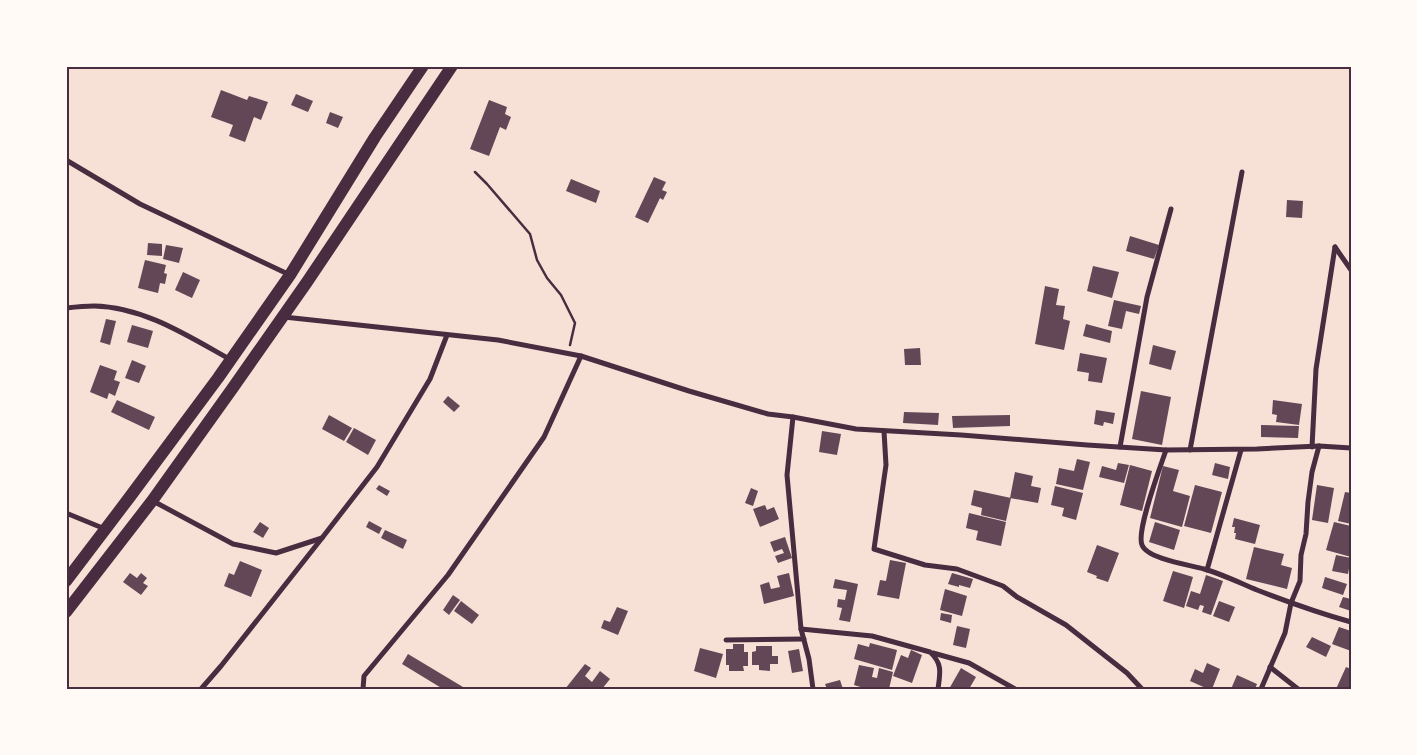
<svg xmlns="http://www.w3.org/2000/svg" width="1417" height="755" font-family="'DM Sans',sans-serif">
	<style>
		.building { fill: #644757 }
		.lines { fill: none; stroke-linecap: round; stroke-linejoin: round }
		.path { stroke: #4a2c40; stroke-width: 2.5 }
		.minor { stroke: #4a2c40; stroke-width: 5 }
		.primary { stroke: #4a2c40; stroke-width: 12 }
		.neatline { fill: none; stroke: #4a2c40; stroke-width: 2 }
	</style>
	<rect width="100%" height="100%" fill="#f7e1d7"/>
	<!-- building -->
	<g class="building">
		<polygon points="221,90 247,100 249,96 268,102 261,120 254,117 245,142 229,136 233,125 211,117"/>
		<polygon points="296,94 313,101 308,112 291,105"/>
		<polygon points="489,100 507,107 505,114 511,117 506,130 500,127 489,156 470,149"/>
		<polygon points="330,112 343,117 338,128 326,123"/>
		<polygon points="654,177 666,182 662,190 667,192 663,200 660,198 648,223 635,217"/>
		<polygon points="571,179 600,191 596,203 566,191"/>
		<polygon points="1287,200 1303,201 1302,218 1286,217"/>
		<polygon points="1130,236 1159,245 1154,259 1126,251"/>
		<polygon points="148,243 162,244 162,256 147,255"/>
		<polygon points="166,245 183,248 179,263 163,259"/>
		<polygon points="145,260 166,265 164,273 167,274 165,284 160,283 158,293 138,288"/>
		<polygon points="1093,266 1119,272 1112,298 1087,291"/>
		<polygon points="183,272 200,280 192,298 175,290"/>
		<polygon points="1045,286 1059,289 1056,305 1065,306 1063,319 1070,321 1064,350 1035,344"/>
		<polygon points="1114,300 1141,306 1139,314 1126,311 1122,329 1108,326"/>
		<polygon points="106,319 116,321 110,345 100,342"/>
		<polygon points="1086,324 1112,331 1110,343 1083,336"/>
		<polygon points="132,325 153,331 148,348 127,342"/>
		<polygon points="1153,345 1176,351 1171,370 1149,364"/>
		<polygon points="920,348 921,365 905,365 904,349"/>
		<polygon points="1080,353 1107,358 1102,383 1088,381 1089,373 1077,371"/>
		<polygon points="132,360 146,366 139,383 125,378"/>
		<polygon points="100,365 117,371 114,380 120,382 115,396 109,393 107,399 90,392"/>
		<polygon points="1141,391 1171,397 1162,445 1132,439"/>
		<polygon points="448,396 460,406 454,412 443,402"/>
		<polygon points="117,400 155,417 149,430 111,412"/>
		<polygon points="1273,400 1302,404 1299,425 1276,422 1277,415 1272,414"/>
		<polygon points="1096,410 1115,413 1113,424 1104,422 1103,426 1094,424"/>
		<polygon points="904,412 939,413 938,425 903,423"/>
		<polygon points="329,415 352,428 344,441 322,429"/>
		<polygon points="1010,415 1010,426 953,428 952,416"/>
		<polygon points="1261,425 1299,426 1298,438 1261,437"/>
		<polygon points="354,428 376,440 368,455 346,442"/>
		<polygon points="822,431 841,434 837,455 819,452"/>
		<polygon points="1077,459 1090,462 1083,490 1056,484 1059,468 1074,471"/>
		<polygon points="1118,463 1129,465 1124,483 1099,477 1102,466 1116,470"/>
		<polygon points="1215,463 1230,467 1228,479 1212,475"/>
		<polygon points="1130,465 1152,471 1142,511 1120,505"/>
		<polygon points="1163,466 1179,470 1173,491 1190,496 1182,527 1150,518"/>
		<polygon points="1015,472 1033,476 1031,486 1041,488 1038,503 1010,498"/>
		<polygon points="379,485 390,491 387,496 376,489"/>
		<polygon points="1195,485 1222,492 1211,533 1184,526"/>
		<polygon points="1317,485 1334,488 1328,523 1312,520"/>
		<polygon points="1055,486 1083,493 1076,520 1062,516 1064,508 1051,505"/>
		<polygon points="751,488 758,491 753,506 745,503"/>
		<polygon points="974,490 1011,498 1006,521 981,515 982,508 971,505"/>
		<polygon points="1345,492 1351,493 1351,524 1338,521"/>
		<polygon points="765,505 767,510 774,507 779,519 760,527 753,509"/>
		<polygon points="969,513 1006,522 1001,546 976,540 978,531 966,528"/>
		<polygon points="1234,518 1260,525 1255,544 1235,539 1236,533 1234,533 1235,527 1232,527"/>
		<polygon points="369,521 382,528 379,534 366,527"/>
		<polygon points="260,522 269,528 263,538 253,532"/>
		<polygon points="1155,522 1180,530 1174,550 1149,542"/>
		<polygon points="1334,522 1351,526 1351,557 1326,550"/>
		<polygon points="385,530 407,540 403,549 381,538"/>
		<polygon points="785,537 792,558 778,563 775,556 784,553 782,549 774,552 770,542"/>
		<polygon points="1097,545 1119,553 1108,582 1096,578 1097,576 1087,572"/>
		<polygon points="1254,547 1284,554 1281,565 1292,568 1287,589 1246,579"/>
		<polygon points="1336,555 1351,558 1348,574 1332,571"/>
		<polygon points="890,560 906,563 899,599 877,595 880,580 886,581"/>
		<polygon points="240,561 262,570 251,597 224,586 229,573 234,575"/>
		<polygon points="1173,571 1193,577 1184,608 1163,601"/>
		<polygon points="130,573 137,578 141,573 147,578 143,583 148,586 141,595 123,582"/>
		<polygon points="789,573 794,596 764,604 760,585 769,582 771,589 780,587 777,576"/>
		<polygon points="952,573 973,579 970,588 959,585 959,587 948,584"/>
		<polygon points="1206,575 1223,581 1211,615 1202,612 1204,606 1200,605 1198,610 1186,606 1191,591 1200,594"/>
		<polygon points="1325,577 1347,584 1343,595 1322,588"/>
		<polygon points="835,579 858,584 850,622 839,620 842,608 837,607 838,599 845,600 847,590 833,588"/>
		<polygon points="945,589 967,596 962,616 940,610"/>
		<polygon points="453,595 460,600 449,615 443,610"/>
		<polygon points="1343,597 1351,599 1351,611 1339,607"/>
		<polygon points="461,601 479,615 472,624 454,611"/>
		<polygon points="1219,601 1235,607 1229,622 1213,616"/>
		<polygon points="617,607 628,611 618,635 601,628 604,620 610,622"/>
		<polygon points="941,613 952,615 951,623 940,620"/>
		<polygon points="957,626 970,629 966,648 953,645"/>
		<polygon points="1339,627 1351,631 1351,651 1332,644"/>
		<polygon points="1312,637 1331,646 1326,657 1306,647"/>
		<polygon points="870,643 897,650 892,670 854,659 858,644 869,647"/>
		<polygon points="733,644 744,644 744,652 748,652 748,666 743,666 744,671 729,671 729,665 726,665 726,649 733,649"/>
		<polygon points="756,646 772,646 772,656 778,656 778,664 770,664 770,671 759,670 759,665 752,665 752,652 756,651"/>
		<polygon points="700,648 723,654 716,678 694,671"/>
		<polygon points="799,649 803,671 792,673 788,651"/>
		<polygon points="911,650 922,655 912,683 893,676 901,655 908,658"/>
		<polygon points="408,654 463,687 462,689 443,689 402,664"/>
		<polygon points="1207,663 1220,669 1212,689 1208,689 1190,681 1195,669 1203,673"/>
		<polygon points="585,664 591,668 585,676 592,682 600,671 610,679 602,689 565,689"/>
		<polygon points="859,665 874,668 872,677 877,678 879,668 893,672 889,689 867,689 854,685"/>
		<polygon points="1346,667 1351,669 1351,689 1336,689"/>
		<polygon points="961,668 976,677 969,689 949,689"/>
		<polygon points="1237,675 1257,684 1255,689 1231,689"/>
		<polygon points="840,680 843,689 827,689 825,684"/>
	</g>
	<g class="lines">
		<!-- path -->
		<polyline class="path" points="475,172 487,184 530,234 537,260 547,278 561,295 575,323 570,345"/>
		<!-- minor -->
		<g class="minor">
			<polyline points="66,160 140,204 290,275"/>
			<polyline points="1335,247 1351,270"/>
			<path d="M66,308C75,307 85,306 94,306C144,307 188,336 231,360"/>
			<polyline points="284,317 498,340 581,356 689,391 768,414 793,417 856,429 961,435 1087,445 1166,450 1257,449 1319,446 1351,448"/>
			<polyline points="793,417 787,475 801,629 809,659 813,689"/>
			<polyline points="884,431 886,465 874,549 925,565 957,569 1003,586 1017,597 1066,625 1127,673 1142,689"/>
			<polyline points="1120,447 1147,297 1171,209"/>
			<polyline points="1312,447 1316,369 1335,247"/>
			<path d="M1166,450C1160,468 1136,531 1142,545C1147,559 1190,565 1204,569C1222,574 1240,583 1257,590C1288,602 1319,613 1351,622"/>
			<polyline points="1190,450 1242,172"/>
			<polyline points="153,501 233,544 276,553 322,538 377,467 430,379 447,335"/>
			<polyline points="66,513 105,529"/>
			<polyline points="1207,570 1241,450"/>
			<path d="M801,629L872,636L930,652C943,664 940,673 938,689"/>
			<polyline points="726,640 804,639"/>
			<polyline points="933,653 969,663 1015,689"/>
			<polyline points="1270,667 1298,689"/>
			<polyline points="201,689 221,666 322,538"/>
			<polyline points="363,689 364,676 448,575 544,437 581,356"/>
			<polyline points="1261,689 1285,633 1291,603 1300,581 1301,555 1306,534 1308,502 1312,472 1319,446"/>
		</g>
		<!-- primary -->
		<g class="primary">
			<polyline points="66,581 129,498 218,378 290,275 375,137 423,66"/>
			<polyline points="66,612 152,501 232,389 307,282 452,66"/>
		</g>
	</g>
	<!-- border -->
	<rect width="1417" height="755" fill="none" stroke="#fffaf5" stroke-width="135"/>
	<rect x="68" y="68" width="1282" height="620" class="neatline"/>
</svg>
